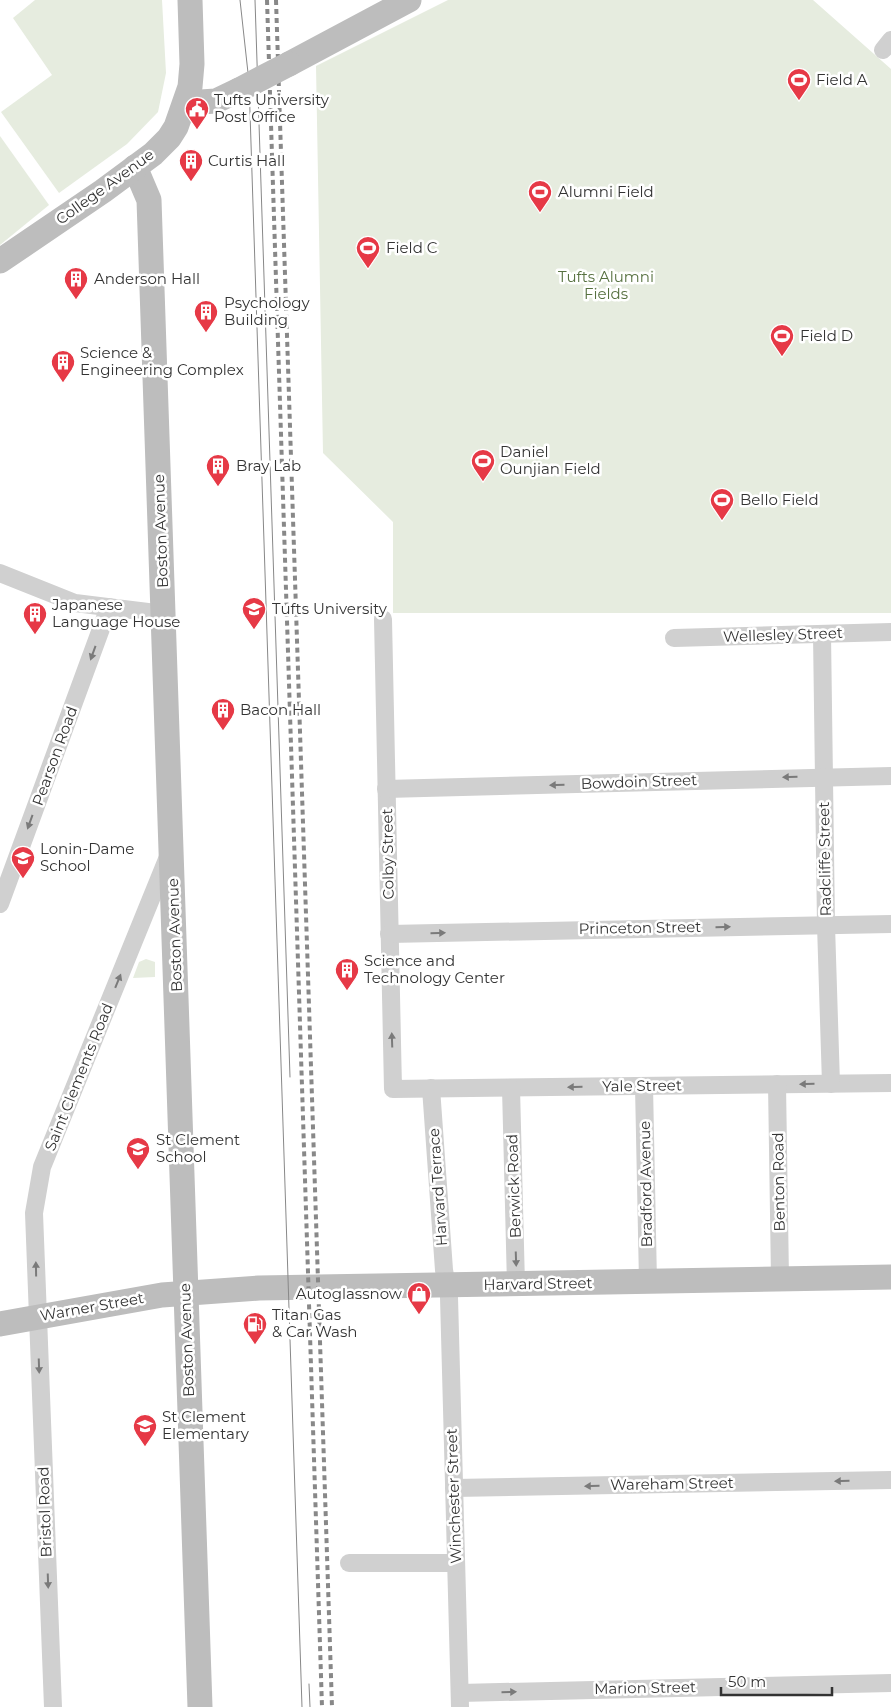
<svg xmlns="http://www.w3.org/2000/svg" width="891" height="1707" font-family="Montserrat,sans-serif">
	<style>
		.green { fill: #e6ecdf }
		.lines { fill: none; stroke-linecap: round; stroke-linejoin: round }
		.street { stroke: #d0d0d0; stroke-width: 18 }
		.secondary { stroke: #bdbdbd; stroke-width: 25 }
		.tram { stroke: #888; stroke-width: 1 }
		.rail { stroke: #888; stroke-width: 4; stroke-dasharray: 5 4; stroke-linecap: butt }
		.secondary-bridge { stroke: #bdbdbd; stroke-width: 25 }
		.oneway { fill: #7a7a7a }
		.labels { text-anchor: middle; stroke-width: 5; stroke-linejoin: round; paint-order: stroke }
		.poi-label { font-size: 15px; fill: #333; stroke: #fff; text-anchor: start }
		.street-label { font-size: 15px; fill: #333; stroke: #fff }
		.park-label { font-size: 15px; fill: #56703f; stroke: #fff }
	</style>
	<rect width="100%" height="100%" fill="#fff"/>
	<!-- green -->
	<g class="green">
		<polygon points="35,0 162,0 166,73 158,112 127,144 59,193 1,112 52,75 13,18"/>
		<polygon points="448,0 813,0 891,69 891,613 393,613 393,522 323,453 316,66"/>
		<polygon points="0,136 49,205 0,245"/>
		<polygon points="146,959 155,962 155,977 133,978 139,962"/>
	</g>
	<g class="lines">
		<!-- street -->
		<g class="street">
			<polyline points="883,50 891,40"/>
			<polyline points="0,573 75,603 164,614"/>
			<polyline points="383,619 393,1089 891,1083"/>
			<polyline points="822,634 826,925 831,1084"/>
			<polyline points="674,638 891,632"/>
			<polyline points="386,789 891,776"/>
			<polyline points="0,904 109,607"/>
			<polyline points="389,934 891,924"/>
			<polyline points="777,1084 780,1279"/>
			<polyline points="644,1086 648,1282"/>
			<polyline points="431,1088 444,1270 449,1297 460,1707"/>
			<polyline points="511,1088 516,1285"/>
			<polyline points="454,1488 891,1480"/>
			<polyline points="349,1563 456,1563"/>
			<polyline points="460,1693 891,1683"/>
			<polyline points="53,1707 34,1213 42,1167 168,857"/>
		</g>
		<!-- secondary -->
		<g class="secondary">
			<polyline points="289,64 409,0"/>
			<polyline points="185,103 216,101 239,90"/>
			<polyline points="135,167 149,200 200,1707"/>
			<polyline points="0,261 103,191 153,154 169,138 176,127 190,87 192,64 190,0"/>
			<polyline points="0,1324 162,1295 259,1288 891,1277"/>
		</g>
		<!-- tram -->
		<g class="tram">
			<polyline points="240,0 249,82 302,1707"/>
			<polyline points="255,0 290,1077"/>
			<polyline points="309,1684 310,1707"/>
		</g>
		<!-- rail -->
		<g class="rail">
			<polyline points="267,0 322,1707"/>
			<polyline points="276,0 332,1707"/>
		</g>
		<!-- secondary-bridge -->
		<polyline class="secondary-bridge" points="239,90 289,64"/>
	</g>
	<!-- one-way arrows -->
	<defs><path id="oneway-solid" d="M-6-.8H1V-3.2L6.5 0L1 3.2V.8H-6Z" transform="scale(1.25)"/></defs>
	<g class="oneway">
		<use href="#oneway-solid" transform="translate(93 653) rotate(110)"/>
		<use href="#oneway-solid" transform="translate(790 777) rotate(178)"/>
		<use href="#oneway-solid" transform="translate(557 785) rotate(178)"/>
		<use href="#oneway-solid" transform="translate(30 822) rotate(110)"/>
		<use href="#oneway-solid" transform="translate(723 927) rotate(-1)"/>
		<use href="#oneway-solid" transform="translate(438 933) rotate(-1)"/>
		<use href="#oneway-solid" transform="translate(118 981) rotate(-68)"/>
		<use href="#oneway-solid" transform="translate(392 1040) rotate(-92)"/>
		<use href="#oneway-solid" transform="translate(807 1084) rotate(179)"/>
		<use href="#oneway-solid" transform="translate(575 1087) rotate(179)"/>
		<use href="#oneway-solid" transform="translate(516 1259) rotate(88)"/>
		<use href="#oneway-solid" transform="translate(36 1269) rotate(-91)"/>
		<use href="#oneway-solid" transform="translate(39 1366) rotate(88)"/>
		<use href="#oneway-solid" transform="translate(842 1481) rotate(179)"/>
		<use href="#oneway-solid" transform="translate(592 1486) rotate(179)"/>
		<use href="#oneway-solid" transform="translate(48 1581) rotate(88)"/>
		<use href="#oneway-solid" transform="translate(509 1692) rotate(-1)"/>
	</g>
	<!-- icons -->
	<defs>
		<g id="stadium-pin" transform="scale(1.25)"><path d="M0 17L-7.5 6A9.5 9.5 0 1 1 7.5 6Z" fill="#e63946" stroke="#fff"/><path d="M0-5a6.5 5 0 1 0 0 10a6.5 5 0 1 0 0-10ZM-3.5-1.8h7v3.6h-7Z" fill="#fff"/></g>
		<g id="civic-pin" transform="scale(1.25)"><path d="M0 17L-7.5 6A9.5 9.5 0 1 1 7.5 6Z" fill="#e63946" stroke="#fff"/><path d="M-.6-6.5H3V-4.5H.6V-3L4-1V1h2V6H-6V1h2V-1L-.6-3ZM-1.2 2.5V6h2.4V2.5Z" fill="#fff"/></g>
		<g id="building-pin" transform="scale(1.25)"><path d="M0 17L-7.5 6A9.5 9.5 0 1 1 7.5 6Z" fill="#e63946" stroke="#fff"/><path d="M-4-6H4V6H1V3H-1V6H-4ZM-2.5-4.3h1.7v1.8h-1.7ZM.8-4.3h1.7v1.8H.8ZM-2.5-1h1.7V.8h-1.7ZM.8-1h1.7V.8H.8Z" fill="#fff"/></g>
		<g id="university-pin" transform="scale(1.25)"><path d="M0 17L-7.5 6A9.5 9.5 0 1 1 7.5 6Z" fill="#e63946" stroke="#fff"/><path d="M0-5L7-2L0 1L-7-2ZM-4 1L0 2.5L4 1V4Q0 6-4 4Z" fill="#fff"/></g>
		<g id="school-pin" transform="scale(1.25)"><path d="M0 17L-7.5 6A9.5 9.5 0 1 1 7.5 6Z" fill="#e63946" stroke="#fff"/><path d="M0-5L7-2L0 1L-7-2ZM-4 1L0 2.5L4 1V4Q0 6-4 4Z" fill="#fff"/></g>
		<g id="shop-pin" transform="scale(1.25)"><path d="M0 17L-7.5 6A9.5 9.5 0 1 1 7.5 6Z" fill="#e63946" stroke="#fff"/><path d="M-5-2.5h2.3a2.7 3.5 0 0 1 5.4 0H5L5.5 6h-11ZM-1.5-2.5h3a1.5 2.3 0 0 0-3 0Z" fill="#fff"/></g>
		<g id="fuel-pin" transform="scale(1.25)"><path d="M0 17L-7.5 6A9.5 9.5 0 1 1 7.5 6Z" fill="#e63946" stroke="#fff"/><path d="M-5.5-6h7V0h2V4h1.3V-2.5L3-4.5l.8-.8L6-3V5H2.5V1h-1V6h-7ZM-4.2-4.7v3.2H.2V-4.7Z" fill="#fff"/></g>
	</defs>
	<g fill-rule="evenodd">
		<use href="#stadium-pin" x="799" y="80"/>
		<use href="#civic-pin" x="197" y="109"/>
		<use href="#building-pin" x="191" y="161"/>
		<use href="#stadium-pin" x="540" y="192"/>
		<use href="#stadium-pin" x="368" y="248"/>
		<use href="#building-pin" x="76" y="279"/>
		<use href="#building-pin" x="206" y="312"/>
		<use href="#stadium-pin" x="782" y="336"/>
		<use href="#building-pin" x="63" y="362"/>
		<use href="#stadium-pin" x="483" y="461"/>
		<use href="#building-pin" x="218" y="466"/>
		<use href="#stadium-pin" x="722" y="500"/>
		<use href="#university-pin" x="254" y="609"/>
		<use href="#building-pin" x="35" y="614"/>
		<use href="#building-pin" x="223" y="710"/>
		<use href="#school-pin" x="23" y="858"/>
		<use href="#building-pin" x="347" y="970"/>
		<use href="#school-pin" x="138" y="1149"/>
		<use href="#shop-pin" x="419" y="1294"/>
		<use href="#fuel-pin" x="255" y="1324"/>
		<use href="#school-pin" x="145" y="1426"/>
	</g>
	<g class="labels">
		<!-- poi labels -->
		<g class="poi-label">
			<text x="816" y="85">Field A</text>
			<text x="214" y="105">Tufts University<tspan x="214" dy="17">Post Office</tspan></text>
			<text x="208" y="166">Curtis Hall</text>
			<text x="558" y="197">Alumni Field</text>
			<text x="386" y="253">Field C</text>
			<text x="94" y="284">Anderson Hall</text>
			<text x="224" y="308">Psychology<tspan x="224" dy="17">Building</tspan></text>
			<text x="800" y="341">Field D</text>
			<text x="80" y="358">Science &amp;<tspan x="80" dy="17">Engineering Complex</tspan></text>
			<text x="500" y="457">Daniel<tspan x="500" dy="17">Ounjian Field</tspan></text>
			<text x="236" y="471">Bray Lab</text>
			<text x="740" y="505">Bello Field</text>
			<text x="52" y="610">Japanese<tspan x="52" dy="17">Language House</tspan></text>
			<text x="272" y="614">Tufts University</text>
			<text x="240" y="715">Bacon Hall</text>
			<text x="40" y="854">Lonin-Dame<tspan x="40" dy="17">School</tspan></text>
			<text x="364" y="966">Science and<tspan x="364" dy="17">Technology Center</tspan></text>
			<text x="156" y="1145">St Clement<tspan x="156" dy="17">School</tspan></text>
			<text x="402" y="1299" text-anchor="end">Autoglassnow</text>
			<text x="272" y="1320">Titan Gas<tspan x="272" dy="17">&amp; Car Wash</tspan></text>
			<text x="162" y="1422">St Clement<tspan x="162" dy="17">Elementary</tspan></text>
		</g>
		<!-- street labels -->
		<g class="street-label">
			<text transform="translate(105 187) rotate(-36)" y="5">College Avenue</text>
			<text transform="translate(161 531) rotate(-92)" y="5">Boston Avenue</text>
			<text transform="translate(783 635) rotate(-2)" y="5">Wellesley Street</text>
			<text transform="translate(55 756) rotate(-70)" y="5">Pearson Road</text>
			<text transform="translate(639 782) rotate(-2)" y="5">Bowdoin Street</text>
			<text transform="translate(388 854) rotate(-91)" y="5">Colby Street</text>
			<text transform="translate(825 859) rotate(-91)" y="5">Radcliffe Street</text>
			<text transform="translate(640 928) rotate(-1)" y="5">Princeton Street</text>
			<text transform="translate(175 935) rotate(-92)" y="5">Boston Avenue</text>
			<text transform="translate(79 1077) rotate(-68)" y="5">Saint Clements Road</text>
			<text transform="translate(642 1086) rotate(-1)" y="5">Yale Street</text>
			<text transform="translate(779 1182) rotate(-91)" y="5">Benton Road</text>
			<text transform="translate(646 1184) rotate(-91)" y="5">Bradford Avenue</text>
			<text transform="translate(514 1186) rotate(-92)" y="5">Berwick Road</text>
			<text transform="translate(438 1187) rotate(-94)" y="5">Harvard Terrace</text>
			<text transform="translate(538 1284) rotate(-1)" y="5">Harvard Street</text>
			<text transform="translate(92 1307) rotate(-10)" y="5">Warner Street</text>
			<text transform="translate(187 1340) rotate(-92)" y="5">Boston Avenue</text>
			<text transform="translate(672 1484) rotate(-1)" y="5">Wareham Street</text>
			<text transform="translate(454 1496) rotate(-92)" y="5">Winchester Street</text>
			<text transform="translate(45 1512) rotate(-92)" y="5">Bristol Road</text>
			<text transform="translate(645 1688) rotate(-1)" y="5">Marion Street</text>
		</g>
		<!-- park labels -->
		<g class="park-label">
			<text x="606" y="282">Tufts Alumni<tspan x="606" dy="17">Fields</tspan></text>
		</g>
	</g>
	<!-- scale -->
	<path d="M721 1687v8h111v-8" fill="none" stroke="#333333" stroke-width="2.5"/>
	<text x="728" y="1687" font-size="15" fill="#333333" stroke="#ffffff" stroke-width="4" paint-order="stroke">50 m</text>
</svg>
